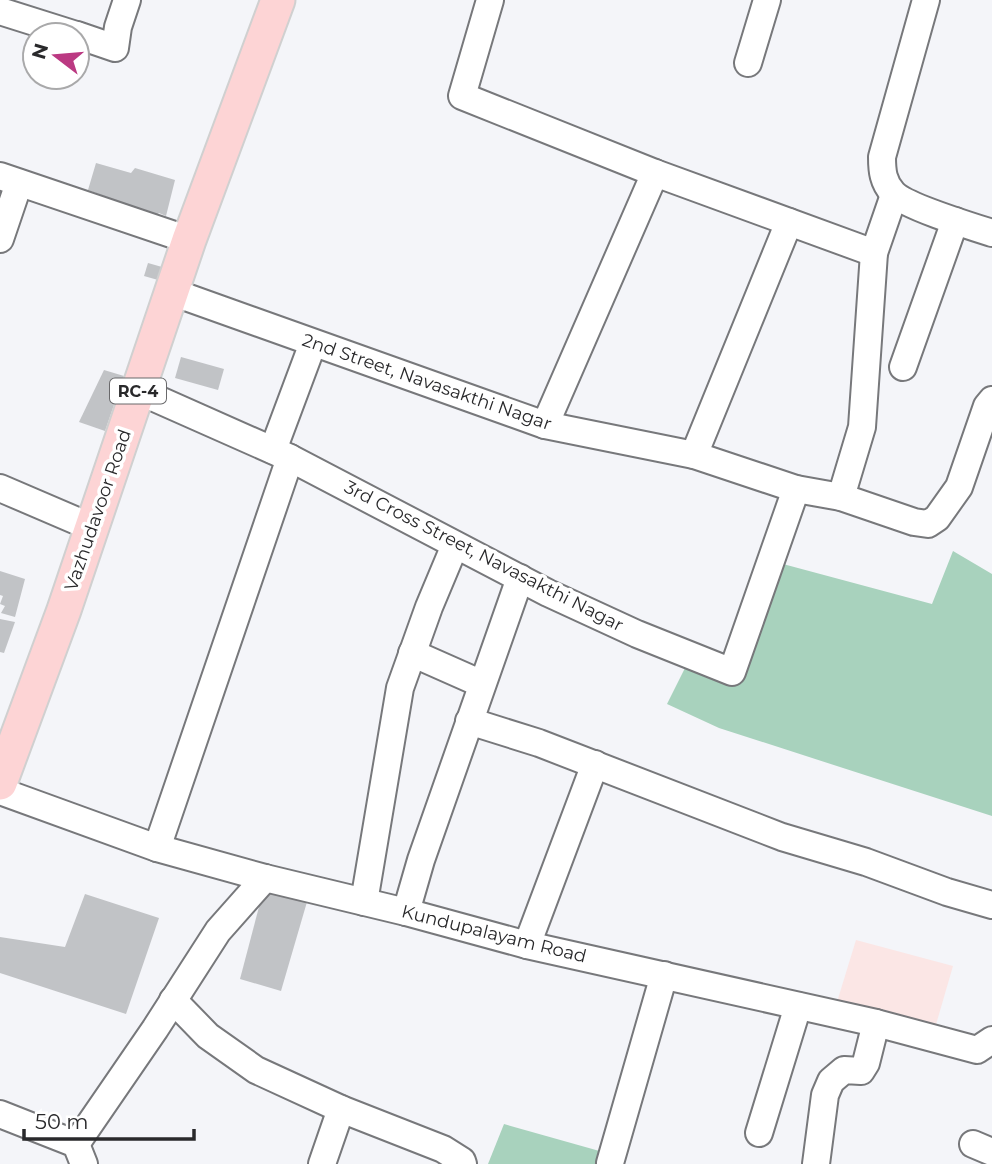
<svg xmlns="http://www.w3.org/2000/svg" width="992" height="1164" font-family="Montserrat,sans-serif">
	<style>
		.education { fill: #fbe6e5 }
		.green { fill: #a8d2bd }
		.building { fill: #c1c3c6 }
		.lines { fill: none; stroke-linecap: round; stroke-linejoin: round }
		.minor-casing { stroke: #77787b; stroke-width: 30 }
		.major-casing { stroke: #d0d0d0; stroke-width: 37 }
		.minor { stroke: #fff; stroke-width: 26 }
		.major { stroke: #fdd4d5; stroke-width: 33 }
		.labels { text-anchor: middle; stroke-width: 7; stroke-linejoin: round; paint-order: stroke }
		.shield { fill: #fff; stroke: #69696b; stroke-width: 2 }
		.shield-label { font-size: 16px; font-weight: bold; fill: #29292b }
		.street-label { font-size: 18px; fill: #29292b; stroke: #fff }
	</style>
	<rect width="100%" height="100%" fill="#f4f5f9"/>
	<!-- education -->
	<polygon class="education" points="856,940 953,966 935,1028 837,1002"/>
	<!-- green -->
	<g class="green">
		<polygon points="953,551 992,574 992,816 719,728 667,704 697,644 747,666 783,564 932,604"/>
		<polygon points="504,1124 603,1152 598,1164 488,1164"/>
	</g>
	<!-- building -->
	<g class="building">
		<polygon points="96,163 131,173 135,168 175,180 166,216 159,213 154,217 145,211 88,190"/>
		<polygon points="148,263 162,267 158,280 144,276"/>
		<polygon points="181,357 224,369 218,390 175,378"/>
		<polygon points="104,370 124,376 105,431 79,422"/>
		<polygon points="0,571 25,579 15,617 1,613 5,606 0,604 3,596 0,595"/>
		<polygon points="0,619 15,622 4,653 0,652"/>
		<polygon points="265,884 309,895 281,991 240,979"/>
		<polygon points="85,894 159,918 126,1014 0,973 0,937 65,947"/>
	</g>
	<g class="lines">
		<!-- minor casing -->
		<g class="minor-casing">
			<g id="minor">
				<polyline points="490,0 462,96 655,173 874,253"/>
				<path d="M926,0L882,157C882,171 883,182 893,193C905,206 973,227 992,233"/>
				<polyline points="0,11 76,35"/>
				<polyline points="77,35 115,48 118,27 127,0"/>
				<polyline points="748,63 767,0"/>
				<polyline points="0,176 189,240"/>
				<polyline points="0,239 19,183"/>
				<polyline points="172,292 545,425 694,455 796,489 841,497 914,522 928,524 937,518 959,487 987,406 992,400"/>
				<polyline points="903,367 955,221"/>
				<polyline points="139,391 290,458 548,593 637,634 732,672 796,489"/>
				<polyline points="545,425 655,173"/>
				<polyline points="273,450 313,343"/>
				<polyline points="694,455 789,222"/>
				<polyline points="0,488 91,527"/>
				<polyline points="841,497 862,427 874,253 894,195"/>
				<polyline points="412,653 482,684"/>
				<polyline points="469,721 539,743 782,837 866,862 947,892 992,905"/>
				<polyline points="0,791 157,848 265,878 406,912 527,945 876,1023 977,1050 992,1040"/>
				<polyline points="157,848 290,458"/>
				<polyline points="364,902 400,688 429,607 455,545"/>
				<polyline points="406,912 421,860 520,578"/>
				<polyline points="527,945 595,764"/>
				<polyline points="173,1000 208,1036 256,1070 341,1109 443,1149 462,1161 463,1164"/>
				<polyline points="0,1114 76,1144 84,1164"/>
				<polyline points="759,1133 798,1006"/>
				<polyline points="76,1144 155,1029 218,931 265,878"/>
				<polyline points="973,1144 992,1152"/>
				<polyline points="610,1163 664,975"/>
				<polyline points="322,1164 341,1109"/>
				<polyline points="816,1164 825,1095 831,1081 844,1070 861,1071 866,1063 876,1023"/>
			</g>
		</g>
		<!-- major casing -->
		<g class="major-casing">
			<polyline id="major" points="0,783 64,610 189,240 278,0"/>
		</g>
		<!-- minor -->
		<use href="#minor" class="minor"/>
		<!-- major -->
		<use href="#major" class="major"/>
	</g>
	<g class="labels">
		<!-- shield labels -->
		<rect class="shield" x="110" y="378.5" width="56" height="25" rx="5"/>
		<g class="shield-label">
			<text x="138" y="397">RC-4</text>
		</g>
		<!-- street labels -->
		<g class="street-label">
			<text transform="translate(427 382) rotate(19)" y="6">2nd Street, Navasakthi Nagar</text>
			<text transform="translate(98 510) rotate(-71)" y="6">Vazhudavoor Road</text>
			<text transform="translate(484 556) rotate(27)" y="6">3rd Cross Street, Navasakthi Nagar</text>
			<text transform="translate(494 934) rotate(14)" y="6">Kundupalayam Road</text>
		</g>
	</g>
	<!-- north arrow -->
	<g transform="translate(56 56) rotate(286)"><circle r="33" fill="#ffffff" stroke="#a9a9aa" stroke-width="2"/>
	<path d="M0-5L12 26L0 18L-12 26Z" fill="#bb3982"/>
	<text y="-10" font-size="19" font-weight="bold" text-anchor="middle" fill="#29292b">N</text>
	</g>
	<!-- scale -->
	<path d="M24 1129v10h170v-10" fill="none" stroke="#29292b" stroke-width="3.5"/>
	<text x="35" y="1129" font-size="21" fill="#29292b" stroke="#ffffff" stroke-width="5" paint-order="stroke">50 m</text>
</svg>
